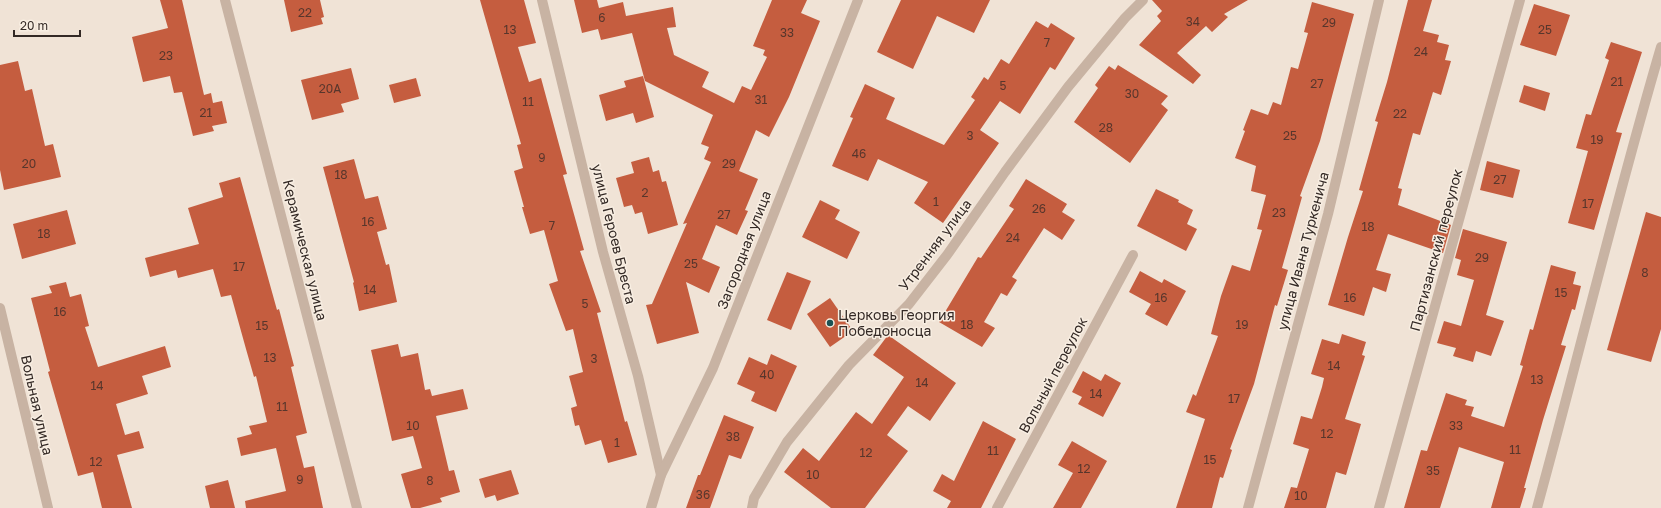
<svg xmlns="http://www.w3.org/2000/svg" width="1661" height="508" font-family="'Golos Text',sans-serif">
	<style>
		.building { fill: #c55d3f }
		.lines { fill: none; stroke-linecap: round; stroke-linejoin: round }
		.street { stroke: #c8b3a3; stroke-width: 10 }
		.poi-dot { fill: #1b5153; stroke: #f8eee2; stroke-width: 1.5 }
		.labels { text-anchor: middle; stroke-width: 3; stroke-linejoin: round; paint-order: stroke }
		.number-label { font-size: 12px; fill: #58362c }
		.street-label { font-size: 14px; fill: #332925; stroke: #f8eee2 }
		.poi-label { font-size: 14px; fill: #332925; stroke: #f8eee2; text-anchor: start }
	</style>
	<rect width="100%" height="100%" fill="#f0e3d6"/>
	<!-- building -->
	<g class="building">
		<polygon points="160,0 182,0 204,95 211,93 213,103 222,101 227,123 212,126 214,131 193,136 182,92 174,93 170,76 143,82 132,37 168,28"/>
		<polygon points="284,0 320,0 324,17 321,18 323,24 291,32"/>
		<polygon points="480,0 524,0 536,43 518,47 529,82 541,78 567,174 563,175 584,250 580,251 601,312 597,313 625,422 627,421 637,455 608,463 601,440 585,445 579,425 575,426 571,408 577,406 569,376 583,372 573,329 566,331 549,284 558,281 544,230 530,234 522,207 524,207 514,171 523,168 517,145 521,144"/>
		<polygon points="574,0 597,0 599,8 623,2 626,16 673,7 676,27 667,28 674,55 709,72 702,87 734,103 742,86 751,90 767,57 763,55 765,50 753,46 772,0 807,0 801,13 820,21 789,97 769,137 756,130 739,171 758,179 745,210 748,211 737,235 716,225 702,259 720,267 709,293 686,282 699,333 657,344 646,305 652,304 687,223 683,224 711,162 704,159 709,147 701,144 713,115 645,81 632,33 601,40 598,29 582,33"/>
		<polygon points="901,0 990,0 974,33 937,16 913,69 877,52"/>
		<polygon points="1152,0 1248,0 1224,14 1228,17 1212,32 1206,26 1177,53 1201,75 1193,84 1139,45 1161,21 1157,16 1162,11"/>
		<polygon points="1408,0 1432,0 1423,31 1439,35 1437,42 1449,45 1445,60 1451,61 1441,95 1433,92 1420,135 1413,133 1398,188 1402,189 1398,205 1451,225 1443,253 1388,234 1376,270 1391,274 1386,292 1373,287 1364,316 1328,305 1348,237 1363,191 1359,190 1378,122 1375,121 1387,82"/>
		<polygon points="1312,2 1354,14 1320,141 1300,196 1302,197 1282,268 1288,270 1277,306 1275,305 1254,384 1230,449 1232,450 1223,478 1220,477 1212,508 1176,508 1205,419 1186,412 1193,394 1196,396 1218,336 1211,334 1221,296 1232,265 1250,271 1262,230 1257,229 1266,195 1251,191 1256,166 1235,158 1245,131 1243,130 1251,109 1268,115 1273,102 1281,105 1291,67 1298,69 1308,33 1304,32"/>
		<polygon points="1534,4 1570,15 1556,56 1520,45"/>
		<polygon points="1036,21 1048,28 1051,23 1075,38 1055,70 1050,67 1020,114 1000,101 980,130 999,143 943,223 914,203 928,182 878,159 868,181 832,166 853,118 850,117 865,84 895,98 886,119 944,145 975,100 971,97 984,77 988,80 1001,59 1009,64"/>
		<polygon points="1611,42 1642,52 1616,132 1622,133 1594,230 1568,223 1588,151 1576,148 1586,114 1591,115 1609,60 1605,58"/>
		<polygon points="18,61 25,91 32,89 45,146 53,144 61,177 4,190 0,170 0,65"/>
		<polygon points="1118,65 1168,96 1161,104 1168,110 1130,163 1074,122 1098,88 1095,85 1109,66 1115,70"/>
		<polygon points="351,68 359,99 341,104 344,112 312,120 301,80"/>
		<polygon points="643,76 654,117 636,123 633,113 606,121 599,95 626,87 624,81"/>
		<polygon points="416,78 421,96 394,103 389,85"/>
		<polygon points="1524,85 1550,93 1545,111 1519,102"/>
		<polygon points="649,157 653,172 659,170 662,182 666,181 678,225 648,234 642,212 635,214 632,205 624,207 616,178 634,173 631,162"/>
		<polygon points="354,159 365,199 378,196 387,229 377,232 386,265 389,264 397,302 359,311 353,283 354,282 323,167"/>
		<polygon points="1487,161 1520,170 1513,198 1480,190"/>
		<polygon points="240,177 277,310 279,309 294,366 291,367 307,433 296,436 304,468 314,466 323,508 246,508 245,501 286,491 276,448 241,456 237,438 252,434 249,426 267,422 256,376 254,377 246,349 231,295 221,297 213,269 178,278 176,270 150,277 145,258 199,244 188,208 223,197 219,183"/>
		<polygon points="1026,179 1067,204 1062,212 1075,220 1062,240 1044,228 1012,277 1017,280 1007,296 1001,293 984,322 995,328 982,347 939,322 978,257 981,258 1014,209 1009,206"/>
		<polygon points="1156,189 1179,200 1178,202 1193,210 1187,224 1197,229 1186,251 1137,226"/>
		<polygon points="820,200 840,210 835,219 860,232 847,259 802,237"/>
		<polygon points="67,210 76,244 22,259 13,224"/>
		<polygon points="1646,212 1661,217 1661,329 1651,362 1607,350"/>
		<polygon points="1463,229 1507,242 1486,315 1504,321 1491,356 1476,351 1473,362 1453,356 1456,348 1437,343 1444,321 1461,326 1474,280 1457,275 1461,260 1455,258"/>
		<polygon points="1551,265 1576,272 1573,284 1581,286 1575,310 1572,309 1561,345 1566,346 1543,420 1524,488 1526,488 1520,508 1491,508 1504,462 1459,447 1440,508 1404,508 1421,450 1427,451 1446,393 1467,400 1465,405 1474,407 1471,416 1504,427 1523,366 1520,365 1530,329 1533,330"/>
		<polygon points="1140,271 1162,283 1164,279 1186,291 1167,326 1145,314 1151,304 1129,292"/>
		<polygon points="787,272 811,281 791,330 767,320"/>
		<polygon points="66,282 70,297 81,294 89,326 85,327 98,367 165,346 171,367 142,376 148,394 116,404 125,435 139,431 144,448 117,455 132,508 102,508 93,472 78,476 48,372 50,371 31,298 52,293 49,286"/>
		<polygon points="830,298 853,331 830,347 807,314"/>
		<polygon points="1342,334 1366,342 1362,355 1365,356 1345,419 1361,424 1346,475 1336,472 1326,508 1284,508 1291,487 1297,488 1309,449 1293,444 1301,416 1312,419 1322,387 1324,378 1311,374 1322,339 1339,344"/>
		<polygon points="888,335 956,383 930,421 908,406 887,435 908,451 865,508 831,508 784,472 803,448 819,461 856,412 872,424 904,377 873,355"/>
		<polygon points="398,344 401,357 418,353 425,390 430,389 432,396 463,389 468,409 436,416 449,471 454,470 460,492 440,498 442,502 420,508 411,508 401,474 422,468 413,436 392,441 371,350"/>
		<polygon points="771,354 797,366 776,412 751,401 755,392 737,384 749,357 767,365"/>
		<polygon points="1083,371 1101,381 1105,374 1121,383 1103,417 1078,404 1082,397 1072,392"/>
		<polygon points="724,415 754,427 741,459 729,455 710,508 686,508 698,475 700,475"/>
		<polygon points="983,421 1016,439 981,508 947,508 951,501 933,491 942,474 954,481"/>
		<polygon points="1072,441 1107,461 1081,508 1053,508 1073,473 1058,465"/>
		<polygon points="511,470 519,494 497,501 495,495 485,498 479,479"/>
		<polygon points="228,480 235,508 210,508 205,486"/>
	</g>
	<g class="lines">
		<!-- street -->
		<g class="street">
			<polyline points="225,0 357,508"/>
			<polyline points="542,0 603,252 638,376 661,475"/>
			<polyline points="0,308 48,508"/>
			<polyline points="651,508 661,475 713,368 858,0"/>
			<polyline points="752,508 754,498 787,442 849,365 909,304 947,255 1005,172 1068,87 1125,18 1143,0"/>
			<polyline points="997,508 1133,255"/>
			<polyline points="1248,508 1328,214 1379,0"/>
			<polyline points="1379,508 1520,0"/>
			<path d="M1537,508C1579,355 1616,200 1661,47"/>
		</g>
	</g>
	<!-- markers -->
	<circle class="poi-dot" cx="830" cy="323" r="4"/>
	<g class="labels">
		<!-- number labels -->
		<g class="number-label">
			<text x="305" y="17">22</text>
			<text x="602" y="22">6</text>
			<text x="1193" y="26">34</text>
			<text x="1329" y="27">29</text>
			<text x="510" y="34">13</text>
			<text x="1545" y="34">25</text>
			<text x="787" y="37">33</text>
			<text x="1047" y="47">7</text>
			<text x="1421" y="56">24</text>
			<text x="166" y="60">23</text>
			<text x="1617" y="86">21</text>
			<text x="1317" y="88">27</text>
			<text x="1003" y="90">5</text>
			<text x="330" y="93">20А</text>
			<text x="1132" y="98">30</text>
			<text x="761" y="104">31</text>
			<text x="528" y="106">11</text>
			<text x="206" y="117">21</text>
			<text x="1400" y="118">22</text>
			<text x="1106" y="132">28</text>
			<text x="970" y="140">3</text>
			<text x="1290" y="140">25</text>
			<text x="1597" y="144">19</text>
			<text x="859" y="158">46</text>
			<text x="542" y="162">9</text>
			<text x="29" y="168">20</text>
			<text x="729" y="168">29</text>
			<text x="341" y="179">18</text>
			<text x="1500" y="184">27</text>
			<text x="645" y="197">2</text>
			<text x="936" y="206">1</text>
			<text x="1588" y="208">17</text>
			<text x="1039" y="213">26</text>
			<text x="1279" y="217">23</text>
			<text x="724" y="219">27</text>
			<text x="368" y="226">16</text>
			<text x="552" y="230">7</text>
			<text x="1368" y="231">18</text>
			<text x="44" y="238">18</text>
			<text x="1013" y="242">24</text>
			<text x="1482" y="262">29</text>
			<text x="691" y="268">25</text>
			<text x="239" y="271">17</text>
			<text x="1645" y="277">8</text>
			<text x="370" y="294">14</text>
			<text x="1561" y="297">15</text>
			<text x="1161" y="302">16</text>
			<text x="1350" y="302">16</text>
			<text x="585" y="308">5</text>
			<text x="60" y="316">16</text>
			<text x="967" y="329">18</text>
			<text x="1242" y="329">19</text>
			<text x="262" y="330">15</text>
			<text x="270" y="362">13</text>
			<text x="594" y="363">3</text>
			<text x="1334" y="370">14</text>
			<text x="767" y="379">40</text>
			<text x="1537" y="384">13</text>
			<text x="922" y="387">14</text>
			<text x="97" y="390">14</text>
			<text x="1096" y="398">14</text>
			<text x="1234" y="403">17</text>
			<text x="282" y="411">11</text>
			<text x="413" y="430">10</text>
			<text x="1456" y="430">33</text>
			<text x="1327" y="438">12</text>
			<text x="733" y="441">38</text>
			<text x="617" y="447">1</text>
			<text x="1515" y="454">11</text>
			<text x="993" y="455">11</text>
			<text x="866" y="457">12</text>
			<text x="1210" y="464">15</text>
			<text x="96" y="466">12</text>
			<text x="1084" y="473">12</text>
			<text x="1433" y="475">35</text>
			<text x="813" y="479">10</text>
			<text x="300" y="484">9</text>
			<text x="430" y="485">8</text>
			<text x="703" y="499">36</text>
			<text x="1301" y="500">10</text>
		</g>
		<!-- street labels -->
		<g class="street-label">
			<text transform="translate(614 234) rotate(76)" y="5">улица Героев Бреста</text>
			<text transform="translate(935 245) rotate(-53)" y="5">Утренняя улица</text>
			<text transform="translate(305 250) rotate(76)" y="5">Керамическая улица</text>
			<text transform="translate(744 250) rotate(-69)" y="5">Загородная улица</text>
			<text transform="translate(1436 250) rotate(-75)" y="5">Партизанский переулок</text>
			<text transform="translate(1303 251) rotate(-75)" y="5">улица Ивана Туркенича</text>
			<text transform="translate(1053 375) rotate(-62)" y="5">Вольный переулок</text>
			<text transform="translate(37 405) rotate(77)" y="5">Вольная улица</text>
		</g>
		<!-- poi labels -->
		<g class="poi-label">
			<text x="838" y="320">Церковь Георгия<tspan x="838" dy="16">Победоносца</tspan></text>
		</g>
	</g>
	<!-- scale -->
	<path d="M14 30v6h66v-6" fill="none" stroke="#332925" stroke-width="2"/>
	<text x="20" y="30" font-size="12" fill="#332925" stroke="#f8eee2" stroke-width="3" paint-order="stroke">20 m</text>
</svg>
